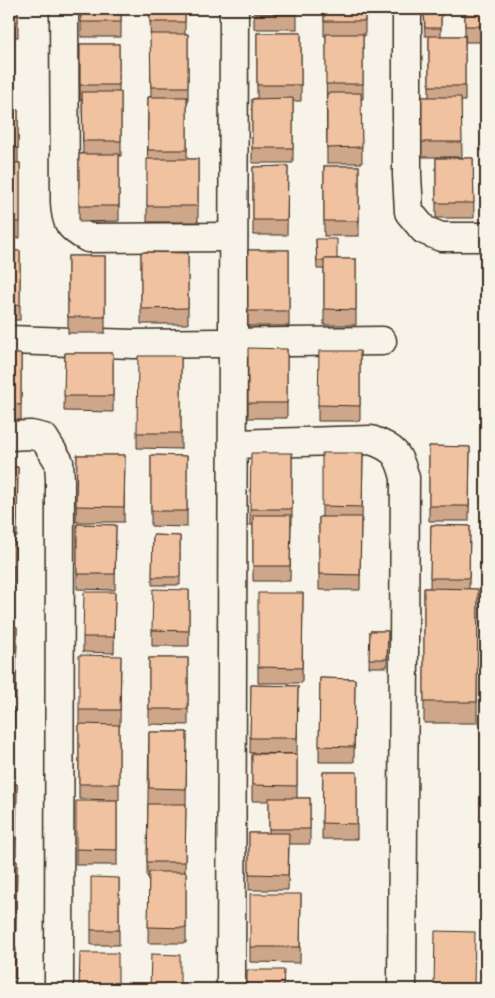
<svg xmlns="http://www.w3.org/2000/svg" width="495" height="998" font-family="'Playpen Sans',sans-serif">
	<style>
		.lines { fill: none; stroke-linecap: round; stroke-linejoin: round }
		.pedestrian-casing { stroke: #3b2a1e; stroke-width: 31 }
		.minor-casing { stroke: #3b2a1e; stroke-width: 31 }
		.pedestrian { stroke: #f7f3e8; stroke-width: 28 }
		.minor { stroke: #f7f3e8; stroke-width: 28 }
		.wall { fill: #cea78a; stroke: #3b2a1e }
		.building { fill: #f0c2a0; stroke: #3b2a1e }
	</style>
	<rect width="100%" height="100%" fill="#f7f3e8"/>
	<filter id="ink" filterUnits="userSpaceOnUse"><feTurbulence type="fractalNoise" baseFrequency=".02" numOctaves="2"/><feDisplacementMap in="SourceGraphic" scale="10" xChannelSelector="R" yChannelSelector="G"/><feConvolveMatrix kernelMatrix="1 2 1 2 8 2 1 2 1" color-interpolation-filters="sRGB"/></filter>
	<g filter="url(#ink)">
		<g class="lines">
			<!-- pedestrian casing -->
			<g class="pedestrian-casing">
				<polyline id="pedestrian" points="9,340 134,344 382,341"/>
			</g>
			<!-- minor casing -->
			<g class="minor-casing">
				<g id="minor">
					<path d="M64,9L65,202C66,223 69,228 88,238L233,237"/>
					<polyline points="407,9 407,175 409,212 424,230 441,237 486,237"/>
					<polyline points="9,436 31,435 44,438 59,462 60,480 59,989"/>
					<path d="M233,444L371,440C394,448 399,454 405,478L402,989"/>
					<polyline points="231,989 234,9"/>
				</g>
			</g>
			<!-- pedestrian -->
			<use href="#pedestrian" class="pedestrian"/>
			<!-- minor -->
			<use href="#minor" class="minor"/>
		</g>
		<!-- wall -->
		<g class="wall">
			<rect x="9" y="9" width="9" height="28"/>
			<rect x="81" y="9" width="40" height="28"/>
			<polygon points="150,9 185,9 185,34 188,34 188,103 187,103 187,159 198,159 198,222 147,222 148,97 151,97"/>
			<rect x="254" y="9" width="43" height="20"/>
			<polygon points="324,9 365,9 365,36 363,36 363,99 361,99 362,163 327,163 326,36 324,36"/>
			<rect x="465" y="9" width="21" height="33"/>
			<polygon points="424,10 441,11 441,36 465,36 465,101 461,101 462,157 422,157 422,97 429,97 429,36 425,36"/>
			<polygon points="257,33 301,33 301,101 293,101 293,163 252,163 252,99 257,98"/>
			<rect x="9" y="39" width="3" height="59"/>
			<polygon points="80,44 119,44 119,92 121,92 121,156 119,156 119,221 79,222 79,154 83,154 82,100 80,100"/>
			<polygon points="18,110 18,163 20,163 20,238 9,238 9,111"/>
			<polygon points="436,158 473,158 474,218 436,218"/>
			<polygon points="288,166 287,235 253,235 253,167"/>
			<rect x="324" y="166" width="35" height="70"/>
			<polygon points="316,239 337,259 356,259 356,325 324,325 324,269 317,269"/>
			<rect x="248" y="250" width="41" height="76"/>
			<rect x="9" y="251" width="11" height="69"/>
			<polygon points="141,252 188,253 188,324 141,324"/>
			<rect x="68" y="256" width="37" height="77"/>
			<polygon points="287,349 287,418 248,418 248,403"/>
			<polygon points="360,351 360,421 318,421 318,405"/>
			<polygon points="65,353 113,353 113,412 64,411"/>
			<rect x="9" y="354" width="12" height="66"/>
			<polygon points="181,356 181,449 137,448 137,433"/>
			<polygon points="429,446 470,447 469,521 429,521"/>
			<polygon points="292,453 292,525 291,525 290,581 253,581 253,525 250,525 250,509"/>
			<polygon points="363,453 362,522 361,522 360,590 319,590 319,517 322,517 322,506"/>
			<polygon points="77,455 125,455 124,522 76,522"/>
			<polygon points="151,455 187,456 187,527 151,526"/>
			<polygon points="9,467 18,467 17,537 9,536"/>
			<polygon points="77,524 116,525 115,590 77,589"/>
			<polygon points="431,525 470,526 469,589 478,589 477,723 424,723 424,588 430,588"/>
			<polygon points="153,535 180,536 180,585 152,585"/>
			<polygon points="9,541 14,541 13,616 9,616"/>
			<polygon points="189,590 189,646 152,646 152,630"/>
			<polygon points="115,592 114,653 83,652 83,637"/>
			<polygon points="303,593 302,683 258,683 258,667"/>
			<polygon points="9,626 17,627 16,699 9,699"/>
			<polygon points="370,631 388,631 387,667 369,667"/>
			<polygon points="121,656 120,726 119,726 119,800 79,799 79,710"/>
			<polygon points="149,658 188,658 188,725 149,724"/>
			<polygon points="320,678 355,679 354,762 319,762"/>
			<polygon points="251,685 298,686 297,754 250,753"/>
			<polygon points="9,708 14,708 13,771 9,771"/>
			<polygon points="149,732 187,732 185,872 186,872 186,943 148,943 149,877 147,877 147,862"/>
			<polygon points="252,754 297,754 297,798 310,798 310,844 289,844 288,890 249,890 249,833 269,833 269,801 252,801"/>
			<polygon points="323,772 357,772 357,839 322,839"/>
			<polygon points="9,784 17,784 16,856 9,856"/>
			<polygon points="117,801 117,865 76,865 76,849"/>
			<polygon points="9,861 17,861 16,931 9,931"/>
			<polygon points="119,878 119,945 91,945 91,930"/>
			<polygon points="301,894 300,963 250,962 250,947"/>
		</g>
		<!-- building -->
		<g class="building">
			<rect x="9" y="9" width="9" height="12"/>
			<rect x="81" y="9" width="40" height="13"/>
			<rect x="150" y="9" width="35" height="13"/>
			<polygon points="254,9 297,9 297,14 254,13"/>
			<rect x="324" y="9" width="41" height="12"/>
			<rect x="465" y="9" width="21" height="17"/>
			<polygon points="424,10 441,11 441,28 425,28"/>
			<rect x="257" y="33" width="44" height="52"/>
			<polygon points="150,34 188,34 188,87 151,87"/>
			<rect x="326" y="34" width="37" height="50"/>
			<rect x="429" y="36" width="36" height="50"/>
			<rect x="9" y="39" width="3" height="44"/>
			<rect x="80" y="44" width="39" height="41"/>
			<polygon points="82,92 121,92 121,141 83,141"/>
			<polygon points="327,93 361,93 362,147 327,148"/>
			<rect x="148" y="97" width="39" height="53"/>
			<polygon points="422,97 461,97 462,142 422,142"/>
			<polygon points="293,98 293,148 252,148 252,99"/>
			<polygon points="18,110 18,148 9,148 9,111"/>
			<rect x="79" y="154" width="40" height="52"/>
			<polygon points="436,158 473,158 474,203 436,203"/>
			<rect x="147" y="159" width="51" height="47"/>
			<rect x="9" y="163" width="11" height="59"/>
			<polygon points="288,166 287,220 253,220 253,167"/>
			<rect x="324" y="166" width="35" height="55"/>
			<polygon points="316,239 337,239 337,259 324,259 324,261 317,261"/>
			<rect x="248" y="250" width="41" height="61"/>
			<rect x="9" y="251" width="11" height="54"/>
			<polygon points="141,252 188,253 188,308 141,309"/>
			<rect x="68" y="256" width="37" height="61"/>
			<polygon points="324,259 356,259 356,310 324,309"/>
			<polygon points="248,348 287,349 287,403 248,403"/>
			<polygon points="319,351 360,351 360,406 318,405"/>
			<polygon points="65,353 113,353 113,396 64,396"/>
			<polygon points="9,354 21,354 21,405 9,404"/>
			<polygon points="138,356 181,356 181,433 137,433"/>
			<polygon points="429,446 470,447 469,506 429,506"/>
			<polygon points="251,453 292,453 292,509 250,509"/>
			<polygon points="322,453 363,453 362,507 322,506"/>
			<polygon points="77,455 125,455 124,507 76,506"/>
			<polygon points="151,455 187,456 187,511 151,511"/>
			<polygon points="9,467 18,467 17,521 9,521"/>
			<polygon points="253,515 291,515 290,566 253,566"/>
			<polygon points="319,517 361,517 360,575 319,574"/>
			<polygon points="77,524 116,525 115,574 77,574"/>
			<polygon points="431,525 470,526 469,578 430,578"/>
			<polygon points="153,535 180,536 180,577 152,577"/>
			<polygon points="9,541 14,541 13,600 9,600"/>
			<polygon points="424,588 478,589 477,702 424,702"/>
			<polygon points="153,589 189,590 189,631 152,630"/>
			<polygon points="84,592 115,592 114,637 83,637"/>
			<polygon points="258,593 303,593 302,668 258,667"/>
			<polygon points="9,626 17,627 16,684 9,684"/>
			<polygon points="370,631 388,631 387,659 369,659"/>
			<polygon points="79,655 121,656 120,710 79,710"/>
			<rect x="149" y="658" width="39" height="51"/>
			<polygon points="320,678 355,679 354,747 319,746"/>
			<polygon points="251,685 298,686 297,738 250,738"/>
			<polygon points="9,708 14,708 13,756 9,756"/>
			<polygon points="79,724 119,725 119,784 79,784"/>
			<polygon points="149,732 187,732 186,789 149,788"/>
			<polygon points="252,754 297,754 297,786 252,785"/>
			<polygon points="323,772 357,772 357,824 322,823"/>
			<polygon points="9,784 17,784 16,840 9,840"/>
			<rect x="269" y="798" width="41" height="31"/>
			<polygon points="76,801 117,801 117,850 76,849"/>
			<polygon points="148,804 186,804 185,862 147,862"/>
			<polygon points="249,833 289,833 288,875 249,874"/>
			<polygon points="9,861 17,861 16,916 9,916"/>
			<polygon points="149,872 186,872 186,928 148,927"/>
			<polygon points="91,877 119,878 119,930 91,930"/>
			<polygon points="250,894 301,894 300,947 250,947"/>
			<polygon points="435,931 475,932 474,989 434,989"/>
			<polygon points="9,948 16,948 15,989 9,989"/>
			<polygon points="80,953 118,953 118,989 79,989"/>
			<polygon points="151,954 180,955 180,989 150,989"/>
			<polygon points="247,970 284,970 283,989 247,989"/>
		</g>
	</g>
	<!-- margin -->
	<rect width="495" height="998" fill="none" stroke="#f7f3e8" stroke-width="30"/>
	<rect x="15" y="15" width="465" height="968" fill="none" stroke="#3b2a1e" stroke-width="2" filter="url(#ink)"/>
</svg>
